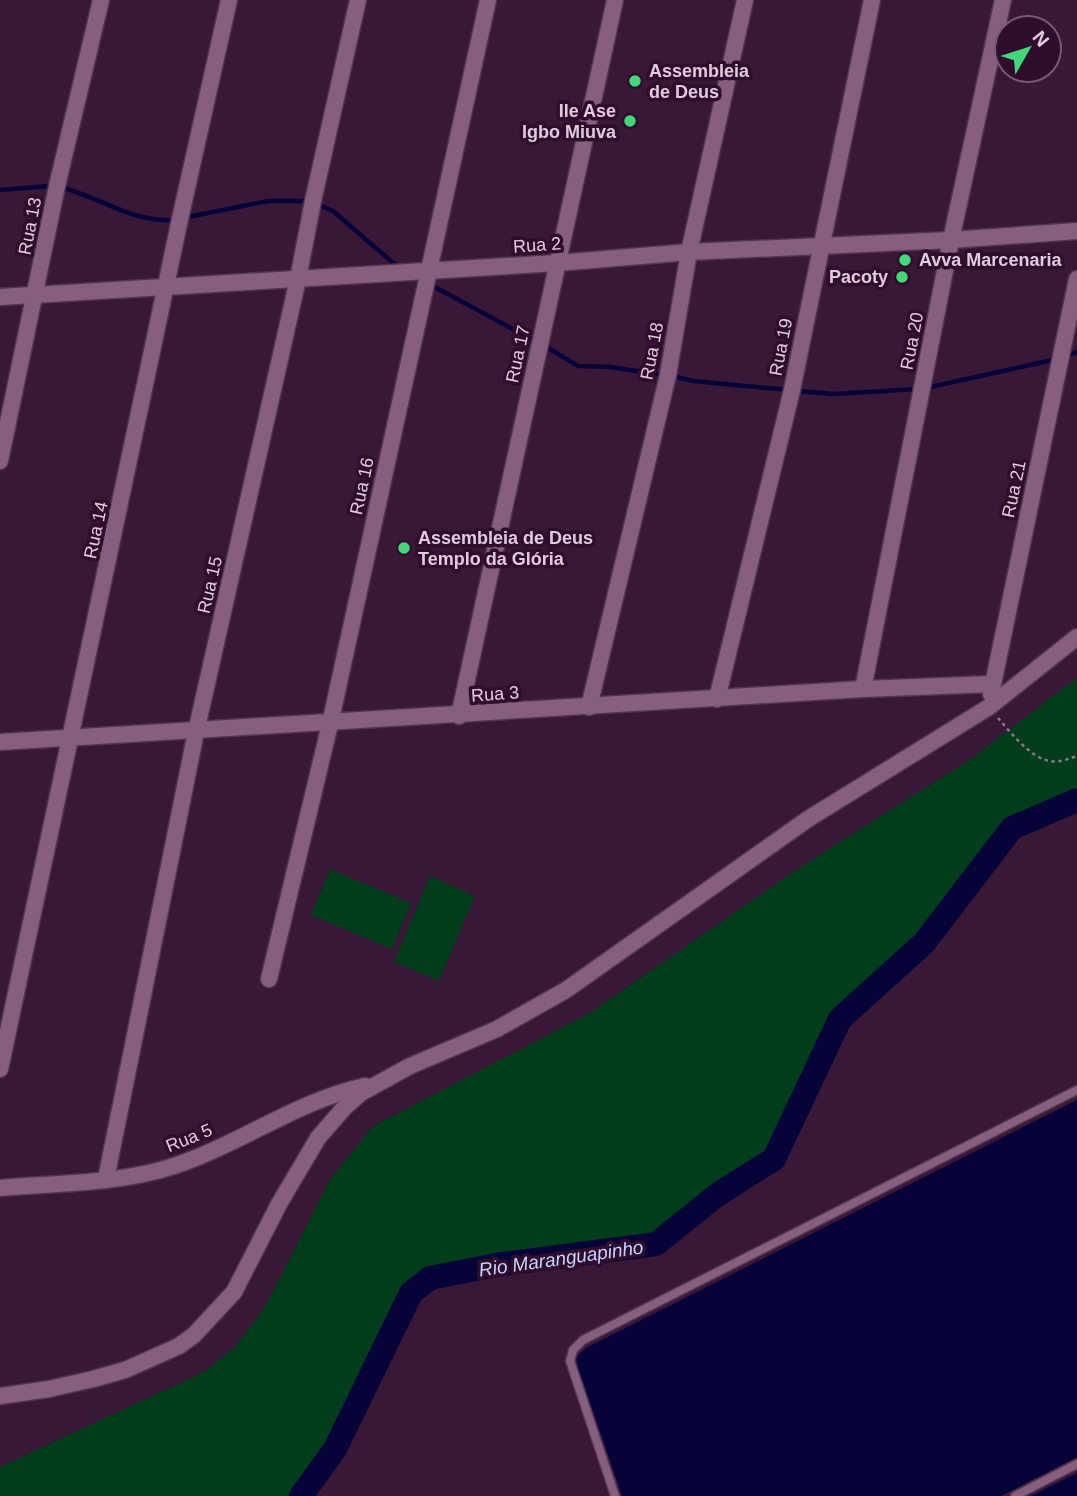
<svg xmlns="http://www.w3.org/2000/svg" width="1077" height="1496" font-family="Arial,sans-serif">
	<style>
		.green { fill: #003e1b }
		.water { fill: #060339 }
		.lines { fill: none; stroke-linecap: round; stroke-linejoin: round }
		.stream { stroke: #060339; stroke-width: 4.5 }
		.river { stroke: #060339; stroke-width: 24 }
		.service-casing { stroke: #51354f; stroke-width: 11 }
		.minor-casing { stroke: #51354f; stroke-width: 19 }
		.path { stroke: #8f738c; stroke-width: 2.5; stroke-dasharray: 3.5 3.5; stroke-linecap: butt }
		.service { stroke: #865e80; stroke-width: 8 }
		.minor { stroke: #865e80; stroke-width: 16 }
		.poi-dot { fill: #44d77a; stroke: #2f0d2c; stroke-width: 2.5 }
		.labels { text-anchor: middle; stroke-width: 7; stroke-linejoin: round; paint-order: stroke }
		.poi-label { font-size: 18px; font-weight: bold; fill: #e0cadc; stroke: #2f0d2c; text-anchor: start }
		.street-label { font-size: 18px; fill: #e0cadc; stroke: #2f0d2c }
		.water-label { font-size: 19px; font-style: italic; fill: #c5d3fe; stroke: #2f0d2c }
	</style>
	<rect width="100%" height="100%" fill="#391736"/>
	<!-- green -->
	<g class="green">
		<polygon points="1077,678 1077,800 1012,828 924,943 840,1019 774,1159 717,1195 656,1244 496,1265 431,1278 411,1293 335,1449 301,1496 0,1496 0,1467 204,1372 235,1347 265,1307 330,1180 372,1127 590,1013 796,870 971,759"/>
		<polygon points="330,869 411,903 392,949 311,915"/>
		<polygon points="430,876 475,896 439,981 394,962"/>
	</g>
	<!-- water -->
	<g class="water">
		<polygon points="1077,1100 1077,1457 1001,1496 622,1496 578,1368 576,1357 586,1348"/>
		<polygon points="1077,1473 1077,1496 1031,1496"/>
	</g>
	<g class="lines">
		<!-- stream -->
		<g class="stream">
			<path d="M60,187C100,197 132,223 175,220"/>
			<polyline points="0,190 51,186"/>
			<polyline points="317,204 333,211 392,262 402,268"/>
			<polyline points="183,218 268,201 309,201"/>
			<polyline points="431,285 537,342"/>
			<polyline points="545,346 578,366 610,367 663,375"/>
			<polyline points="1066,356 1077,352"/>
			<polyline points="672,376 694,381 788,390"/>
			<polyline points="926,388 1057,359"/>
			<polyline points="797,391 834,394 917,389"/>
		</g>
		<!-- river -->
		<polyline class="river" points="301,1496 335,1449 411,1293 430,1278 496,1265 656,1244 717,1195 774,1159 840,1019 924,943 1012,828 1077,800"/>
		<!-- service casing -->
		<g class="service-casing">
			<g id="service">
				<polyline points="615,1496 570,1361 573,1350 583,1340 1077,1090"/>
				<polyline points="1015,1496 1077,1464"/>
			</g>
		</g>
		<!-- minor casing -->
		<g class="minor-casing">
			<g id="minor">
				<polyline points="0,297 557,263 689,252 951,240 1077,231"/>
				<polyline points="0,461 57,186 101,0"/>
				<polyline points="863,689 951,240 1003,0"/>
				<polyline points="991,694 1077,279"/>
				<polyline points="717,699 792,390 872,0"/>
				<polyline points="589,707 668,375 689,252 745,0"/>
				<polyline points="459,716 615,0"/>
				<polyline points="0,742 863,689 992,684"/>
				<polyline points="269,979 330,724 488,0"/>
				<polyline points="0,1069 180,219 229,0"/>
				<polyline points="106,1179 196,732 298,279 313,201 358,0"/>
				<path d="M0,1188C57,1183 119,1184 174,1166C240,1144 297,1101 365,1086"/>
				<polyline points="0,1396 49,1389 93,1379 125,1370 179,1346 194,1335 234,1292 279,1204 318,1138 344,1108 361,1093 410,1066 497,1029 566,990 808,819 989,707 1077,637"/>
			</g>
		</g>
		<!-- path -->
		<path class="path" d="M998,718C1010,732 1030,757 1049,761C1059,763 1068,759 1077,756"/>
		<!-- service -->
		<use href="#service" class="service"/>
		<!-- minor -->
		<use href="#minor" class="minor"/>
	</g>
	<!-- markers -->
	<g class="poi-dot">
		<circle cx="635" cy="81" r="7"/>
		<circle cx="630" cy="121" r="7"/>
		<circle cx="905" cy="260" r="7"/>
		<circle cx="902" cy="277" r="7"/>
		<circle cx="404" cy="548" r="7"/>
	</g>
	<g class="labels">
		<!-- poi labels -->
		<g class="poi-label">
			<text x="649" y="77">Assembleia<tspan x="649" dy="21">de Deus</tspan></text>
			<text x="616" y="117" text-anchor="end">Ile Ase<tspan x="616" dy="21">Igbo Miuva</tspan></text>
			<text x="919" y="266">Avva Marcenaria</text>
			<text x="888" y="283" text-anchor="end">Pacoty</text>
			<text x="418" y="544">Assembleia de Deus<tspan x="418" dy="21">Templo da Glória</tspan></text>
		</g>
		<!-- street labels -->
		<g class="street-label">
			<text transform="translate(30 226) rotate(-79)" y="6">Rua 13</text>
			<text transform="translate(537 245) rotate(-4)" y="6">Rua 2</text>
			<text transform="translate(912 341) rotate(-79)" y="6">Rua 20</text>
			<text transform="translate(781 347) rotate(-79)" y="6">Rua 19</text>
			<text transform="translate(652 351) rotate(-79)" y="6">Rua 18</text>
			<text transform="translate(518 354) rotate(-78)" y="6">Rua 17</text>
			<text transform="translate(362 486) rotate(-78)" y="6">Rua 16</text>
			<text transform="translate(1014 489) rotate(-78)" y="6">Rua 21</text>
			<text transform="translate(96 530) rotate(-78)" y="6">Rua 14</text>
			<text transform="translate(210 585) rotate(-77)" y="6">Rua 15</text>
			<text transform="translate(495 694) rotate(-4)" y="6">Rua 3</text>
			<text transform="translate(189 1138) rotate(-22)" y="6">Rua 5</text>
		</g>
		<!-- water labels -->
		<g class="water-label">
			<text transform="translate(561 1258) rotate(-8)" y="7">Rio Maranguapinho</text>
		</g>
	</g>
	<!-- north arrow -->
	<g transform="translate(1028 49) rotate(51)"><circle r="33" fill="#2f0d2c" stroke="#765972" stroke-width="2"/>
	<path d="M0-5L12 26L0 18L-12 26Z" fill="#44d77a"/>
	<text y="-10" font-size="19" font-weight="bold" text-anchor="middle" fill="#e0cadc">N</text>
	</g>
</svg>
